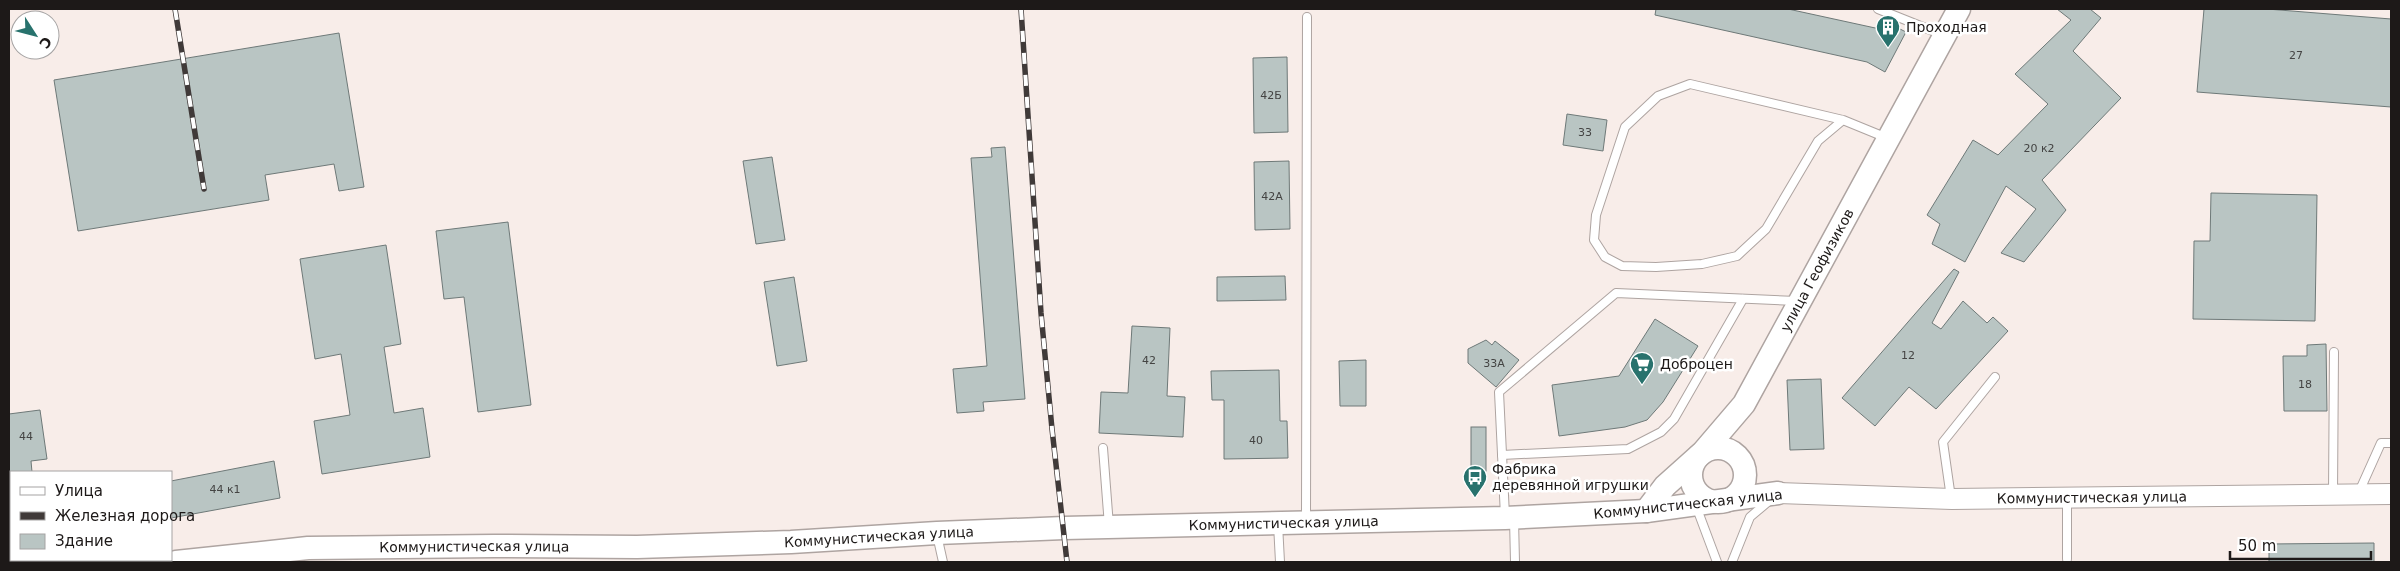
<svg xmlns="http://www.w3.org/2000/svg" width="2400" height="571" font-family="'DejaVu Sans',sans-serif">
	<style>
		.building { fill: #b9c5c3; stroke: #6e7978 }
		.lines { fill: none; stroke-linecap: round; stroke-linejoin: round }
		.service-casing { stroke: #aea4a1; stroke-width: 10 }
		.tertiary-casing { stroke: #aea4a1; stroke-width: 22 }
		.secondary-casing { stroke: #aea4a1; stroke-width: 25 }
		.service { stroke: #fff; stroke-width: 8 }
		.tertiary { stroke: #fff; stroke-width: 20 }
		.secondary { stroke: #fff; stroke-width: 22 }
		.rail-casing { stroke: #403a39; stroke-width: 5.5 }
		.rail { stroke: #fff; stroke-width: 4; stroke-dasharray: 11; stroke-linecap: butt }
		.labels { text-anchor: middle; stroke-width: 5; stroke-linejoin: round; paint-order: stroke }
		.number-label { font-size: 11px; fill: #444443 }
		.poi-label { font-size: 14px; fill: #1d1918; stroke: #fff; text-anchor: start }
		.street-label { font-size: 14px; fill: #1d1918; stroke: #fff }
	</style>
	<rect width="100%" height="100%" fill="#f8ede9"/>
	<!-- building -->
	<g class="building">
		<polygon points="1656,9 1788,9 1889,31 1892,25 1906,32 1885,72 1867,62 1655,15"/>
		<polygon points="2057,9 2090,9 2101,18 2073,51 2121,98 2042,180 2066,210 2024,262 2001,253 2036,209 2006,186 1965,262 1932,244 1940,224 1927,215 1973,140 1998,155 2048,104 2015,74 2071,20"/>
		<polygon points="2204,9 2267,9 2391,19 2391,107 2197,92"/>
		<polygon points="339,33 364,187 339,191 334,164 265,175 269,200 78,231 54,80"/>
		<polygon points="1287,57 1288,132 1254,133 1253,58"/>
		<polygon points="1567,114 1607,120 1603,151 1563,145"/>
		<polygon points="1005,147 1025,399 983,402 984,411 957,413 953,369 987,366 971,158 992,157 991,148"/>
		<polygon points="772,157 785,240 756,244 743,161"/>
		<polygon points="1289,161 1290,229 1255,230 1254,162"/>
		<polygon points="2211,193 2317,195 2315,321 2193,319 2194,241 2210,241"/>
		<polygon points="508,222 531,405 478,412 464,297 444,299 436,231"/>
		<polygon points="386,245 401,344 384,347 394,413 423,408 430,457 322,474 314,421 350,415 341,354 315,359 300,259"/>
		<polygon points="1954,269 1959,272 1932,323 1941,329 1963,301 1987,323 1993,317 2008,331 1936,409 1909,387 1875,426 1842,398"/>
		<polygon points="1285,276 1286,300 1217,301 1217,277"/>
		<polygon points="794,277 807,361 777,366 764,282"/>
		<polygon points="1655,319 1698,346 1663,402 1647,420 1625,427 1559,436 1552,385 1619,376"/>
		<polygon points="1132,326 1170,328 1167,396 1185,397 1183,437 1099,433 1101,392 1128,393"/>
		<polygon points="1486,340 1492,345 1495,341 1519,360 1496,387 1468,363 1468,349"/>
		<polygon points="2326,344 2327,411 2284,411 2283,356 2307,356 2307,345"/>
		<polygon points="1366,360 1366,406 1340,406 1339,361"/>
		<polygon points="1279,370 1280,421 1287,421 1288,458 1224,459 1224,400 1212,400 1211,371"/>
		<polygon points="1821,379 1824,449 1790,450 1787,380"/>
		<polygon points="40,410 47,459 31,461 32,472 9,472 9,414"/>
		<rect x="1471" y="427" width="15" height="44"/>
		<polygon points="274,461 280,498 171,518 171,481"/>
		<polygon points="2374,543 2374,562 2269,562 2269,544"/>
	</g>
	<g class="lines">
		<!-- service casing -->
		<g class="service-casing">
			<g id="service">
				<polyline points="1878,9 1943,35"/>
				<polyline points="1843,120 1818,141 1766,229 1737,256 1702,264 1656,267 1622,266 1605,257 1594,240 1596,215 1625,127 1658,96 1690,84 1843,120 1887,138"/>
				<polyline points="1103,448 1109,526"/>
				<polyline points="1502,455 1628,449 1661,432 1674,419 1743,299"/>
				<polyline points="2359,492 2381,443 2391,443"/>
				<polyline points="2333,494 2334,352"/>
				<polyline points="1951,498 1943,442 1995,377"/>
				<polyline points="2067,498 2067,559"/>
				<polyline points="1696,506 1717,562"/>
				<polyline points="1505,516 1499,392 1616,293 1797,301"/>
				<polyline points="1514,519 1515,562"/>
				<polyline points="1306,520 1307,17"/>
				<polyline points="1278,524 1280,562"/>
				<polyline points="937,535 943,562"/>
				<polyline points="1732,562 1750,517 1769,501"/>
			</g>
		</g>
		<!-- tertiary casing -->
		<g class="tertiary-casing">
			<g id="tertiary">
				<path id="s1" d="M1778,493L1952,499L2391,494"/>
			</g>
		</g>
		<!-- secondary casing -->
		<g class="secondary-casing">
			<g id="secondary">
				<circle cx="1718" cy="475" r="27"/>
				<path id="s2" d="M1646,511L1665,486L1703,452L1744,404L1959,9"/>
				<path id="s3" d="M176,562L308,548L494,546L637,547L791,542L937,533L1064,528L1505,518L1646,511L1778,493"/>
			</g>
		</g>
		<!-- service -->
		<use href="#service" class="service"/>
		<!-- tertiary -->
		<use href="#tertiary" class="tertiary"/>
		<!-- secondary -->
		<use href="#secondary" class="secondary"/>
		<!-- rail casing -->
		<g class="rail-casing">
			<g id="rail">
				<polyline points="175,9 204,189"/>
				<polyline points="1021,9 1041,313 1052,429 1067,562"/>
			</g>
		</g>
		<!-- rail -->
		<use href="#rail" class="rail"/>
	</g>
	<!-- icons -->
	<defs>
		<g id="building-pin" transform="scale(1.25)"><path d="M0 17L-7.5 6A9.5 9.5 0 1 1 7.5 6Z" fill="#28726d" stroke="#fff"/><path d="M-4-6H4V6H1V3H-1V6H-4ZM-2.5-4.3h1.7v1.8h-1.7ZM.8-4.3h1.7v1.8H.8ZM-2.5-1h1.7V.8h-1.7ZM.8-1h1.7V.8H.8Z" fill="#fff"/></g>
		<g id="supermarket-pin" transform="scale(1.25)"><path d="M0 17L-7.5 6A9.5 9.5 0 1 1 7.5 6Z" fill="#28726d" stroke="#fff"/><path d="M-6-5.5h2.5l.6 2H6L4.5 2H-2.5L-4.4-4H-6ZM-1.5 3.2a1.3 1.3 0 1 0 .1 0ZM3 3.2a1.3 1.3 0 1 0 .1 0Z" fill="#fff"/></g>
		<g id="bus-pin" transform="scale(1.25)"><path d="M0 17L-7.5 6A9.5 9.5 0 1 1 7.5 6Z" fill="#28726d" stroke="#fff"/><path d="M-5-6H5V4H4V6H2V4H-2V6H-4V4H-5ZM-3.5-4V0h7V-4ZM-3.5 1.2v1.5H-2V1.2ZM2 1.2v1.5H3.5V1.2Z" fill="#fff"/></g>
	</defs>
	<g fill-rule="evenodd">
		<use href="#building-pin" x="1888" y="27"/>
		<use href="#supermarket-pin" x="1642" y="364"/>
		<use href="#bus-pin" x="1475" y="477"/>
	</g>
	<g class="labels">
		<!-- number labels -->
		<g class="number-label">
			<text x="2296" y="59">27</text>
			<text x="1271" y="99">42Б</text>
			<text x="1585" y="136">33</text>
			<text x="2039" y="152">20 к2</text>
			<text x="1272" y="200">42А</text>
			<text x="1908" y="359">12</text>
			<text x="1149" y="364">42</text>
			<text x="1494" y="367">33А</text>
			<text x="2305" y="388">18</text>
			<text x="26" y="440">44</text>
			<text x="1256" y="444">40</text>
			<text x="225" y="493">44 к1</text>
		</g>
		<!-- poi labels -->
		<g class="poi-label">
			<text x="1906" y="32">Проходная</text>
			<text x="1660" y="369">Доброцен</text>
			<text x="1492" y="474">Фабрика<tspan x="1492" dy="16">деревянной игрушки</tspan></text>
		</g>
		<!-- street labels -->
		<g class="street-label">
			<text dy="5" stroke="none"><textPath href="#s2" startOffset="298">улица Геофизиков</textPath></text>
			<text dy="5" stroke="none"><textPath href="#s1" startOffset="314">Коммунистическая улица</textPath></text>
			<text transform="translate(1688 504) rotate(-6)" y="5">Коммунистическая улица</text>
			<text dy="5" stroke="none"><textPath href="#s3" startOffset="1109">Коммунистическая улица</textPath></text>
			<text dy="5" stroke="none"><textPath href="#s3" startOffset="704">Коммунистическая улица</textPath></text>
			<text dy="5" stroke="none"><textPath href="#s3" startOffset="299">Коммунистическая улица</textPath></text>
		</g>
	</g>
	<!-- border -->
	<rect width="2400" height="571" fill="none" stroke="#1d1918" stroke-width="20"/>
	<!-- legend -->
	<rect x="10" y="471" width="162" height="90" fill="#ffffff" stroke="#a5a3a3"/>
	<rect x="20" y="487" width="25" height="8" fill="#ffffff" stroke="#a5a3a3"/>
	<text x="55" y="496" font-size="15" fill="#1d1918">Улица</text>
	<rect x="20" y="512" width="25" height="8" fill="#403a39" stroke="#a5a3a3"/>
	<text x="55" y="521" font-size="15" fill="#1d1918">Железная дорога</text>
	<rect x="20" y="534" width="25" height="15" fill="#b9c5c3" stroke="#a5a3a3"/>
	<text x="55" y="546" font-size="15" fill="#1d1918">Здание</text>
	<!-- north arrow -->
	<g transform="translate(35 35) rotate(126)"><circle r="24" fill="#ffffff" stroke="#a5a3a3"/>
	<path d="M0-4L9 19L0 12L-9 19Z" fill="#28726d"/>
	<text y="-8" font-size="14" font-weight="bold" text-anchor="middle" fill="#1d1918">С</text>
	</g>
	<!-- scale -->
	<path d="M2230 551v8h141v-8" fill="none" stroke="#1d1918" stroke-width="2.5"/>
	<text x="2238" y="551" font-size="15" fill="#1d1918" stroke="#ffffff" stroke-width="4" paint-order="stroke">50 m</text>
</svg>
